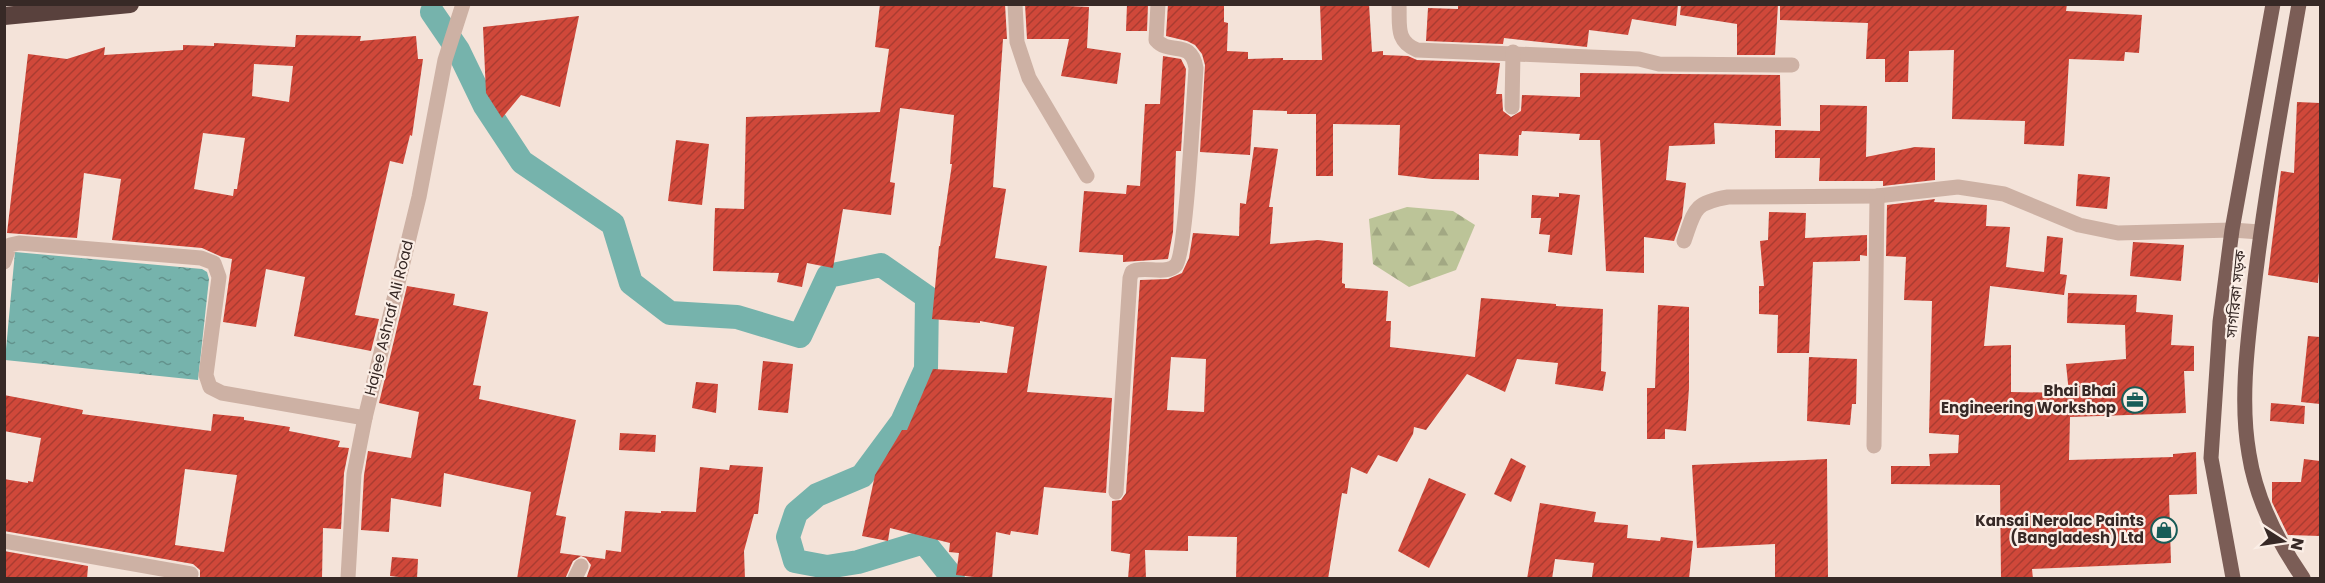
<svg xmlns="http://www.w3.org/2000/svg" width="2325" height="583" font-family="Poppins,'Noto Sans Bengali',sans-serif">
	<style>
		.forest { fill: url(#forest-firs) }
		.water { fill: url(#water-ripples) }
		.lines { fill: none; stroke-linecap: round; stroke-linejoin: round }
		.stream { stroke: #76b3ac; stroke-width: 7 }
		.canal { stroke: #76b3ac; stroke-width: 24 }
		.building { fill: url(#building-hatch); fill-rule: evenodd }
		.minor { stroke: #cdb1a4; stroke-width: 15 }
		.major { stroke: #7b5d56; stroke-width: 15 }
		.highway { stroke: #59413d; stroke-width: 18 }
		.labels { text-anchor: middle; stroke-width: 4.5; stroke-linejoin: round; paint-order: stroke }
		.street-label { font-size: 15px; fill: #372926; stroke: #fbeee6 }
		.poi-label { font-size: 15px; font-weight: bold; fill: #372926; stroke: #fbeee6; text-anchor: end }
	</style>
	<defs>
		<pattern id="forest-firs" width="22" height="20" patternUnits="userSpaceOnUse" patternTransform="scale(1.5)"><rect width="22" height="20" fill="#bcc498"/><path d="M5 1l3.5 6h-7zM16 11l3.5 6h-7z" fill="#a2a883"/></pattern>
		<pattern id="water-ripples" width="26" height="14" patternUnits="userSpaceOnUse" patternTransform="scale(1.5)"><rect width="26" height="14" fill="#76b3ac"/><path d="M2 4q2-2 4 0t4 0M15 11q2-2 4 0t4 0" fill="none" stroke="#62928c"/></pattern>
		<pattern id="building-hatch" width="6" height="6" patternUnits="userSpaceOnUse" patternTransform="scale(1.5)"><rect width="6" height="6" fill="#d0483a"/><path d="M-1 1l2-2M0 6l6-6M5 7l2-2" fill="none" stroke="#aa3c31"/></pattern>
	</defs>
	<rect width="100%" height="100%" fill="#f4e3d9"/>
	<!-- forest -->
	<polygon class="forest" points="1407,207 1453,211 1475,225 1456,270 1409,287 1373,264 1369,219"/>
	<!-- water -->
	<polygon class="water" points="15,252 202,269 207,272 209,279 198,380 5,360"/>
	<g class="lines">
		<!-- stream -->
		<polyline class="stream" points="427,4 432,12"/>
		<!-- canal -->
		<polyline class="canal" points="432,12 458,50 485,106 522,162 613,224 631,283 670,313 737,317 800,336 828,276 881,265 927,297 926,369 902,422 862,476 817,495 796,513 788,537 795,561 827,567 858,562 924,542 953,578"/>
	</g>
	<!-- building -->
	<g class="building">
		<polygon points="880,4 1005,4 1007,39 1003,39 993,187 1006,189 995,258 1047,266 1027,392 1112,398 1106,493 1044,487 1038,535 1011,531 1010,535 996,532 992,579 956,575 959,553 949,552 950,543 890,528 888,541 862,536 875,475 902,430 907,430 933,369 1007,373 1014,327 980,321 980,323 932,319 939,246 940,246 952,164 950,164 954,115 900,108 890,182 895,183 891,215 843,209 833,268 807,263 802,287 777,282 779,273 713,271 715,208 744,209 746,117 880,112 889,49 875,47"/>
		<polygon points="1025,4 1089,7 1087,48 1121,53 1117,84 1061,76 1069,39 1027,39"/>
		<polygon points="1127,4 1148,4 1147,31 1126,31"/>
		<polygon points="1168,4 1224,4 1224,22 1228,23 1227,51 1248,52 1248,59 1283,58 1283,60 1322,60 1320,4 1369,4 1372,52 1383,51 1383,55 1408,56 1417,60 1500,63 1496,94 1502,94 1503,111 1511,117 1521,111 1522,95 1580,97 1580,73 1780,75 1781,126 1714,123 1715,144 1669,146 1666,180 1686,183 1682,218 1674,241 1644,237 1644,273 1606,271 1600,140 1579,140 1580,134 1522,131 1521,135 1519,135 1518,156 1479,154 1479,180 1432,179 1398,175 1400,125 1333,124 1333,176 1316,176 1316,114 1287,114 1287,111 1253,110 1250,155 1200,152 1205,65 1202,54 1195,45 1187,41 1166,36"/>
		<polygon points="1458,4 1678,4 1676,26 1632,19 1628,35 1589,30 1587,47 1504,38 1503,44 1426,41 1428,8 1458,9"/>
		<polygon points="1681,4 1778,4 1775,55 1737,55 1737,24 1680,15"/>
		<polygon points="1780,4 2067,4 2066,11 2142,15 2139,53 2125,52 2124,61 2069,59 2064,146 2024,144 2025,121 1952,119 1954,50 1909,51 1908,82 1885,82 1885,59 1866,59 1868,23 1780,20"/>
		<polygon points="579,16 560,107 521,95 502,118 486,93 483,27"/>
		<path d="M296,35L361,36L360,41L416,36L418,59H423L412,136L410,135L403,164L390,161L355,315L379,319L371,351L294,336L305,277L266,269L256,327L223,322L232,259L222,257L202,248L112,240L121,179L84,173L77,238L7,233L28,54L67,59L105,47L104,55L183,50V45L214,46V43L295,47ZM254,64L293,66L289,102L252,96ZM203,133L245,138L237,189H234L233,196L194,189Z"/>
		<polygon points="1163,56 1181,59 1186,69 1181,151 1176,151 1173,232 1168,259 1123,262 1123,255 1079,252 1084,191 1126,194 1127,185 1140,186 1145,104 1160,104"/>
		<polygon points="2297,102 2320,103 2320,260 2318,283 2268,275 2281,171 2294,173"/>
		<polygon points="1820,105 1867,106 1866,157 1915,147 1935,148 1935,180 1883,186 1883,181 1819,181 1820,158 1775,158 1775,130 1820,131"/>
		<polygon points="676,140 709,144 702,205 668,201"/>
		<path d="M1254,147L1278,149L1269,207H1273L1270,244L1318,240L1343,243L1342,283L1345,284V288L1388,291L1386,321H1391L1390,347L1475,357L1481,298L1556,304V306L1603,309L1601,371L1606,372L1603,391L1555,384L1558,363L1517,359L1505,392L1467,374L1426,430L1414,427L1413,434L1397,462L1378,455L1367,474L1351,467L1347,494L1342,493L1328,579H1236L1237,537L1188,536V551L1145,550L1146,579H1128L1130,554L1111,551L1112,501L1121,500L1126,493L1140,280L1168,279L1182,273L1189,258L1193,233L1239,236L1240,203L1246,204ZM1171,357L1206,359L1204,412L1167,410Z"/>
		<polygon points="2078,174 2110,177 2107,209 2076,206"/>
		<polygon points="1559,193 1580,195 1572,255 1548,252 1550,235 1539,234 1541,218 1531,218 1532,195 1559,197"/>
		<polygon points="1935,199 1934,202 1987,205 1986,226 2010,227 2006,267 2044,272 2047,236 2063,238 2060,274 2067,275 2064,295 1990,286 1984,346 2011,345 2011,392 2069,393 2066,364 2126,359 2125,325 2067,323 2068,293 2137,295 2136,312 2173,315 2171,345 2194,346 2194,371 2184,371 2186,413 2070,417 2069,460 2173,457 2173,454 2196,452 2197,494 2169,495 2171,563 2032,569 2033,579 2001,579 2000,485 1891,484 1891,466 1930,466 1929,454 1958,453 1959,435 1929,433 1932,301 1904,300 1906,257 1886,256 1887,205"/>
		<polygon points="1769,212 1806,213 1805,238 1867,235 1867,256 1860,255 1860,261 1813,262 1809,353 1777,353 1778,315 1759,314 1759,286 1764,286 1760,241 1768,240"/>
		<polygon points="2133,242 2184,245 2181,281 2130,276"/>
		<polygon points="407,286 455,294 453,305 488,312 473,385 481,386 479,399 576,420 556,515 566,517 560,553 605,559 606,550 621,552 625,511 661,513 661,511 696,512 700,467 729,470 730,465 763,467 758,514 754,514 744,551 745,579 586,579 591,565 586,558 581,556 573,561 565,579 517,579 531,492 444,473 441,507 391,498 389,532 361,530 364,475 368,451 411,458 419,412 379,403"/>
		<polygon points="1658,305 1689,307 1689,388 1686,431 1665,429 1665,439 1647,439 1647,388 1655,388"/>
		<polygon points="2308,336 2320,337 2320,404 2301,402"/>
		<polygon points="1809,357 1857,359 1856,404 1852,404 1850,425 1807,421"/>
		<polygon points="763,361 793,364 788,413 758,410"/>
		<polygon points="696,382 718,384 716,413 692,408"/>
		<path d="M4,395L83,410L82,414L211,431L213,414L244,417V420L290,427L289,431L340,441L338,447L349,448L344,473L341,529L323,528L322,579H207L200,577V570L193,564L4,531V479L28,483V481L33,482L41,438L4,431ZM185,469L237,475L224,552L175,545Z"/>
		<polygon points="2271,403 2305,406 2304,424 2270,421"/>
		<polygon points="620,433 656,435 655,452 619,450"/>
		<polygon points="1511,458 1526,466 1511,502 1494,494"/>
		<polygon points="1827,459 1828,579 1775,579 1775,544 1697,548 1692,465"/>
		<polygon points="2304,459 2320,461 2320,536 2288,535 2272,502 2272,482 2301,482"/>
		<polygon points="1429,478 1466,494 1429,568 1398,551"/>
		<polygon points="1540,503 1596,512 1594,522 1628,525 1627,538 1660,541 1661,537 1693,541 1689,579 1592,577 1594,563 1555,559 1552,579 1527,579"/>
		<polygon points="4,551 88,566 87,579 4,579"/>
		<polygon points="392,557 418,559 417,579 390,576"/>
	</g>
	<g class="lines">
		<!-- minor -->
		<g class="minor">
			<polyline points="1015,4 1017,42 1029,78 1087,176"/>
			<path d="M1399,4C1400,25 1395,41 1417,50L1639,59L1659,64L1792,65"/>
			<polyline points="1512,107 1513,52"/>
			<path d="M1684,241C1695,210 1693,203 1728,197L1877,196L1958,187L2004,194L2079,225L2118,233L2232,230L2260,232"/>
			<polyline points="4,262 10,245 19,243 201,258 214,263 219,277 206,375 210,387 222,393 365,418"/>
			<polyline points="1874,446 1877,196"/>
			<path d="M1116,492L1130,278L1132,272C1144,265 1166,276 1176,265C1186,254 1194,94 1196,68C1191,38 1170,56 1156,40L1158,4"/>
			<polyline points="4,541 191,574"/>
			<polyline points="348,578 354,474 365,418 419,197 445,60 463,4"/>
			<polyline points="575,578 581,566"/>
		</g>
		<!-- major -->
		<g class="major">
			<path d="M2299,4C2282,102 2264,198 2253,296C2247,347 2240,403 2249,454C2256,499 2278,542 2303,578"/>
			<polyline points="2233,578 2211,458 2220,322 2232,230 2273,4"/>
		</g>
		<!-- highway -->
		<polyline class="highway" points="4,16 130,4"/>
	</g>
	<!-- icons -->
	<defs>
		<g id="office-ring" transform="scale(1.35)"><circle r="9.5" fill="#fbeee6" stroke="#185c57" stroke-width="1.5"/><path d="M-6-3h4V-5.5h4V-3h4V5H-6ZM-1-4.5V-3h2v-1.5ZM-6 0V1H6V0Z" fill="#185c57"/></g>
		<g id="shop-ring" transform="scale(1.35)"><circle r="9.5" fill="#fbeee6" stroke="#185c57" stroke-width="1.5"/><path d="M-5-2.5h2.3a2.7 3.5 0 0 1 5.4 0H5L5.5 6h-11ZM-1.5-2.5h3a1.5 2.3 0 0 0-3 0Z" fill="#185c57"/></g>
	</defs>
	<g fill-rule="evenodd">
		<use href="#office-ring" x="2135" y="400"/>
		<use href="#shop-ring" x="2164" y="530"/>
	</g>
	<g class="labels">
		<!-- street labels -->
		<g class="street-label">
			<text transform="translate(2236 294) rotate(-84)" y="5">সাগরিকা সড়ক</text>
			<text transform="translate(389 318) rotate(-76)" y="5">Hajee Ashraf Ali Road</text>
		</g>
		<!-- poi labels -->
		<g class="poi-label">
			<text x="2116" y="396">Bhai Bhai<tspan x="2116" dy="17">Engineering Workshop</tspan></text>
			<text x="2144" y="526">Kansai Nerolac Paints<tspan x="2144" dy="17">(Bangladesh) Ltd</tspan></text>
		</g>
	</g>
	<!-- border -->
	<rect width="2325" height="583" fill="none" stroke="#372926" stroke-width="12"/>
	<!-- north arrow -->
	<g transform="translate(2283 541) rotate(102)" stroke="#fbeee6" stroke-width="4.5" paint-order="stroke">
	<path d="M0-4.5L10 22L0 15L-10 22Z" fill="#372926"/>
	<text y="-9" font-size="16" font-weight="bold" text-anchor="middle" fill="#372926">N</text>
	</g>
</svg>
